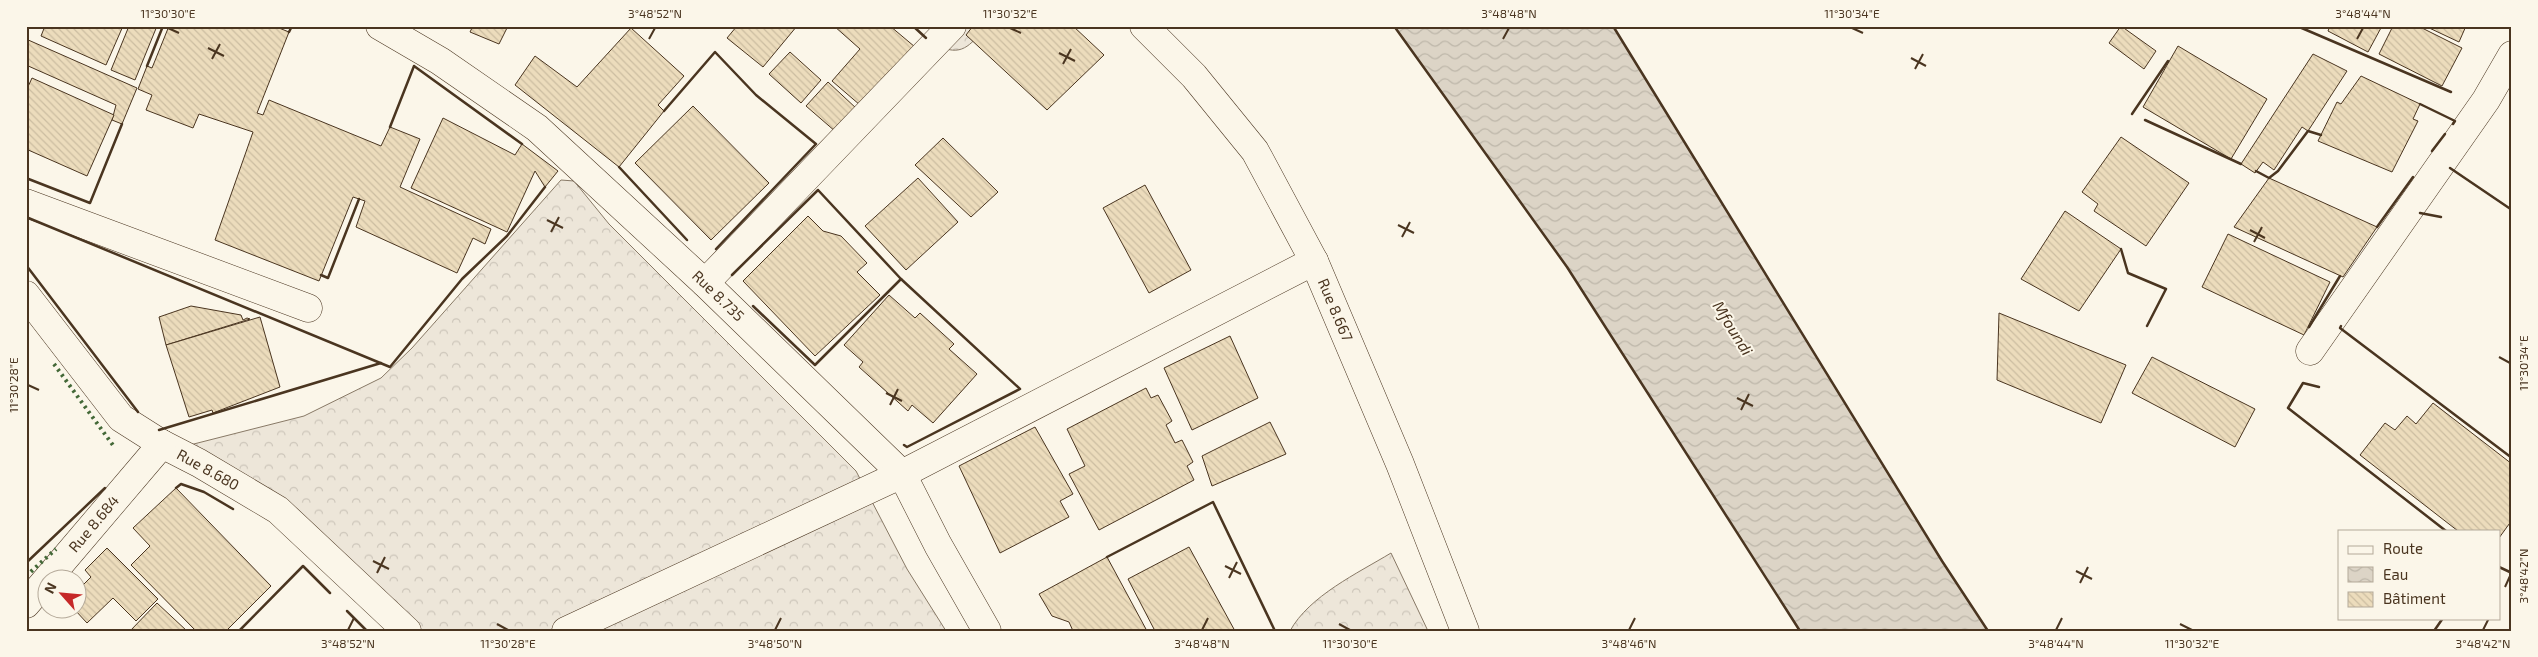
<svg xmlns="http://www.w3.org/2000/svg" width="2538" height="657" font-family="'Exo 2',sans-serif">
	<style>
		.forest { fill: url(#forest-crowns); stroke: #887966 }
		.water { fill: url(#water-waves); stroke: #887966 }
		.building { fill: url(#building-back-hatch); stroke: #4a3520 }
		.lines { fill: none; stroke-linecap: round; stroke-linejoin: round }
		.minor-casing { stroke: #4a3520; stroke-width: 29 }
		.minor { stroke: #fbf6e9; stroke-width: 28 }
		.hedge { stroke: #436837; stroke-width: 4; stroke-dasharray: 2.5 4; stroke-linecap: butt }
		.wall { stroke: #4a3520; stroke-width: 2.5 }
		.ticks { fill: none; stroke: #4a3520; stroke-width: 2 }
		.labels { text-anchor: middle; stroke-width: 4; stroke-linejoin: round; paint-order: stroke }
		.street-label { font-size: 15px; fill: #4a3520; stroke: #fbf6e9 }
		.water-label { font-size: 16px; font-style: italic; fill: #4a3520; stroke: #fbf6e9 }
		.neatline { fill: none; stroke: #4a3520; stroke-width: 2 }
		.ticks-label { font-size: 12px; text-anchor: middle; fill: #4a3520 }
	</style>
	<defs>
		<pattern id="forest-crowns" width="20" height="18" patternUnits="userSpaceOnUse" patternTransform="scale(1.25)"><rect width="20" height="18" fill="#ede6d9"/><path d="M2 6a3 3 0 1 1 6 0M12 15a3 3 0 1 1 6 0" fill="none" stroke="#cdc6ba"/></pattern>
		<pattern id="water-waves" width="16" height="10" patternUnits="userSpaceOnUse" patternTransform="scale(1.25)"><rect width="16" height="10" fill="#dcd4c6"/><path d="M0 5q4-4 8 0t8 0" fill="none" stroke="#beb7aa"/></pattern>
		<pattern id="building-back-hatch" width="6" height="6" patternUnits="userSpaceOnUse" patternTransform="scale(1.25)"><rect width="6" height="6" fill="#ecdcbc"/><path d="M-1 5l2 2M0 0l6 6M5-1l2 2" fill="none" stroke="#ccbda1"/></pattern>
	</defs>
	<rect width="100%" height="100%" fill="#fbf6e9"/>
	<!-- forest -->
	<g class="forest">
		<path d="M931,26H987C972,42 964,57 941,47Z"/>
		<polygon points="561,180 574,181 609,224 856,471 907,569 946,631 393,631 263,503 180,469 178,448 304,416 381,378 412,348"/>
		<path d="M1391,553L1428,631H1290C1309,596 1358,573 1391,553Z"/>
	</g>
	<!-- water -->
	<polygon class="water" points="1394,26 1613,26 1942,561 1988,631 1800,631 1567,267"/>
	<!-- building -->
	<g class="building">
		<polygon points="45,26 123,26 106,65 41,36"/>
		<polygon points="129,26 157,26 135,80 111,70"/>
		<polygon points="169,26 274,26 289,32 257,113 263,115 269,100 381,146 390,127 420,139 400,187 491,229 485,244 473,238 457,273 356,227 365,201 353,197 319,281 215,240 253,132 199,114 193,128 146,110 152,95 138,89 147,66 152,68"/>
		<polygon points="473,26 508,26 499,44 470,32"/>
		<polygon points="737,26 797,26 763,67 727,38"/>
		<polygon points="834,26 890,26 915,47 860,105 832,81 860,49"/>
		<polygon points="973,26 1073,26 1104,55 1047,110 966,35"/>
		<polygon points="2121,26 2156,51 2144,69 2109,43"/>
		<polygon points="2330,26 2382,26 2368,52 2328,31"/>
		<polygon points="2393,26 2418,26 2462,48 2442,86 2379,54"/>
		<polygon points="2425,26 2466,26 2459,42"/>
		<polygon points="631,28 684,76 658,105 664,111 619,167 515,85 535,56 577,87"/>
		<polygon points="26,39 137,88 122,124 112,120 116,105 26,65"/>
		<polygon points="2178,46 2267,99 2231,159 2143,107"/>
		<polygon points="790,52 821,80 801,103 769,74"/>
		<polygon points="2313,54 2347,71 2308,131 2302,127 2274,170 2263,162 2255,173 2241,164"/>
		<polygon points="2361,76 2420,104 2413,119 2418,121 2392,172 2318,141 2337,102 2341,104"/>
		<polygon points="32,78 114,115 87,176 26,149 26,91"/>
		<polygon points="828,82 857,109 836,132 806,106"/>
		<polygon points="693,106 769,183 711,240 635,163"/>
		<polygon points="443,118 515,155 522,144 558,171 545,187 535,171 507,232 411,188"/>
		<polygon points="2121,137 2189,183 2146,246 2094,211 2098,204 2082,192"/>
		<polygon points="943,138 998,192 971,217 915,165"/>
		<polygon points="918,178 958,222 906,270 865,226"/>
		<polygon points="2269,178 2377,227 2343,277 2234,227"/>
		<polygon points="1145,185 1191,270 1149,293 1103,208"/>
		<polygon points="2065,211 2121,249 2079,311 2021,279"/>
		<polygon points="808,216 823,231 841,236 867,263 857,272 880,295 815,356 743,281"/>
		<polygon points="2228,234 2330,282 2304,335 2202,287"/>
		<polygon points="889,295 915,318 920,313 954,344 949,349 977,374 933,423 912,405 908,411 859,367 863,362 844,345"/>
		<polygon points="191,306 241,315 243,320 247,318 250,319 166,345 159,317"/>
		<polygon points="1999,313 2126,365 2101,423 1997,380"/>
		<polygon points="260,317 280,387 213,413 212,410 189,417 166,345"/>
		<polygon points="1230,336 1258,398 1192,430 1164,368"/>
		<polygon points="2152,357 2255,409 2235,447 2132,393"/>
		<polygon points="1146,388 1151,398 1158,395 1172,421 1166,425 1175,443 1182,440 1193,462 1187,466 1194,480 1099,530 1069,474 1085,466 1067,429"/>
		<polygon points="2433,403 2512,464 2512,520 2499,538 2499,531 2458,531 2360,455 2385,423 2395,430 2407,416 2416,424"/>
		<polygon points="1270,422 1286,454 1212,486 1202,456"/>
		<polygon points="1035,427 1073,494 1060,501 1069,517 1000,553 959,466"/>
		<polygon points="176,488 271,586 226,631 196,631 131,565 150,546 133,528"/>
		<polygon points="1189,547 1235,631 1155,631 1128,579"/>
		<polygon points="107,548 158,599 136,621 113,598 87,623 75,610 78,610 78,590 91,577 85,570"/>
		<polygon points="1107,557 1147,631 1073,631 1069,622 1052,616 1039,594"/>
		<polygon points="157,603 187,631 130,631"/>
	</g>
	<g class="lines">
		<!-- minor casing -->
		<g class="minor-casing">
			<g id="minor">
				<polyline points="380,26 440,61 537,128 705,283 902,474 938,545 987,631"/>
				<polyline points="1144,26 1194,76 1255,151 1314,261 1400,464 1465,631"/>
				<polyline points="26,203 308,308"/>
				<polyline points="705,283 952,26"/>
				<polyline points="26,295 121,418 162,444 199,463 278,510 407,631"/>
				<polyline points="2310,351 2486,100 2512,55"/>
				<polyline points="26,604 162,444"/>
				<polyline points="566,631 902,474 1314,261"/>
			</g>
		</g>
		<!-- minor -->
		<use href="#minor" class="minor"/>
		<!-- hedge -->
		<g class="hedge">
			<polyline points="54,364 115,448"/>
			<polyline points="26,576 56,549"/>
		</g>
		<!-- wall -->
		<g class="wall">
			<polyline points="913,26 926,38"/>
			<polyline points="1394,26 1567,267 1800,631"/>
			<polyline points="1613,26 1942,561 1988,631"/>
			<polyline points="2297,26 2451,92"/>
			<polyline points="289,32 292,26"/>
			<polyline points="147,66 163,26"/>
			<polyline points="2420,104 2455,121 2453,124"/>
			<polyline points="664,111 715,52 756,95 816,144 716,249"/>
			<polyline points="2132,114 2168,61"/>
			<polyline points="2145,120 2241,164"/>
			<polyline points="390,127 414,66 522,144"/>
			<polyline points="2432,151 2445,134"/>
			<polyline points="619,167 687,240"/>
			<polyline points="2450,168 2512,210"/>
			<polyline points="2256,171 2269,178 2278,171 2308,131 2321,135"/>
			<polyline points="26,178 90,203 122,124"/>
			<polyline points="2420,213 2441,217"/>
			<polyline points="26,217 390,367 462,279 507,236 545,187"/>
			<polyline points="2377,227 2413,177"/>
			<polyline points="2121,249 2128,273 2166,289 2147,326"/>
			<polyline points="26,265 138,412"/>
			<polyline points="321,275 328,278 359,199"/>
			<polyline points="732,275 818,190 901,279 1020,389 907,447 904,445"/>
			<polyline points="753,306 815,365 901,279"/>
			<polyline points="2341,326 2340,328 2512,458"/>
			<polyline points="2309,327 2340,276"/>
			<polyline points="2319,387 2303,383 2288,408 2446,531"/>
			<polyline points="159,430 381,363"/>
			<polyline points="176,488 181,484 204,492 233,509"/>
			<polyline points="1107,557 1213,502 1275,631"/>
			<polyline points="26,563 105,488"/>
			<polyline points="2499,567 2512,573"/>
			<polyline points="347,611 367,631"/>
			<polyline points="239,631 303,566 330,593"/>
			<polyline points="2434,631 2443,618"/>
		</g>
	</g>
	<!-- ticks -->
	<path class="ticks" d="M168,28L179,33M1010,28L1021,33M1852,28L1863,33M649,39L655,28M1503,39L1509,28M2357,39L2363,28M208,48L224,56M1059,53L1075,61M1911,58L1926,66M212,59L220,44M1063,64L1071,49M1915,69L1923,54M547,220L563,228M1398,225L1414,233M2250,230L2265,238M551,232L559,217M1402,237L1410,222M2254,242L2262,227M2499,357L2510,363M28,385L39,390M886,393L902,401M1737,398L1753,406M890,405L898,389M1741,410L1749,394M373,561L389,569M1225,566L1241,574M2076,571L2092,579M377,573L385,557M1229,578L1237,562M2080,583L2088,567M2505,587L2510,576M497,624L508,630M1339,624L1350,630M2180,624L2192,630M348,630L354,618M775,630L781,618M1202,630L1208,618M1629,630L1635,618M2056,630L2062,618M2483,630L2489,618"/>
	<g class="labels">
		<!-- street labels -->
		<g class="street-label">
			<text transform="translate(718 296) rotate(44)" y="5">Rue 8.735</text>
			<text transform="translate(1335 310) rotate(67)" y="5">Rue 8.667</text>
			<text transform="translate(208 470) rotate(29)" y="5">Rue 8.680</text>
			<text transform="translate(94 524) rotate(-50)" y="5">Rue 8.684</text>
		</g>
		<!-- water labels -->
		<g class="water-label">
			<text transform="translate(1733 328) rotate(58)" y="6">Mfoundi</text>
		</g>
	</g>
	<!-- border -->
	<rect width="2538" height="657" fill="none" stroke="#fbf6e9" stroke-width="55"/>
	<!-- legend -->
	<rect x="2338" y="530" width="162" height="90" fill="#fbf6e9" stroke="#b4a999"/>
	<rect x="2348" y="546" width="25" height="8" fill="#fbf6e9" stroke="#b4a999"/>
	<text x="2383" y="554" font-size="15" fill="#4a3520">Route</text>
	<rect x="2348" y="567" width="25" height="15" fill="url(#water-waves)" stroke="#b4a999"/>
	<text x="2383" y="580" font-size="15" fill="#4a3520">Eau</text>
	<rect x="2348" y="592" width="25" height="15" fill="url(#building-back-hatch)" stroke="#b4a999"/>
	<text x="2383" y="604" font-size="15" fill="#4a3520">Bâtiment</text>
	<!-- north arrow -->
	<g transform="translate(62 594) rotate(297)"><circle r="24" fill="#fbf6e9" stroke="#b4a999"/>
	<path d="M0-4L9 19L0 12L-9 19Z" fill="#c62828"/>
	<text y="-8" font-size="14" font-weight="bold" text-anchor="middle" fill="#4a3520">N</text>
	</g>
	<rect x="28" y="28" width="2482" height="602" class="neatline"/>
	<g class="ticks-label">
		<text x="168" y="18">11°30'30"E</text>
		<text x="655" y="18">3°48'52"N</text>
		<text x="1010" y="18">11°30'32"E</text>
		<text x="1509" y="18">3°48'48"N</text>
		<text x="1852" y="18">11°30'34"E</text>
		<text x="2363" y="18">3°48'44"N</text>
		<text transform="translate(2524 363) rotate(-90)" y="4">11°30'34"E</text>
		<text transform="translate(14 385) rotate(-90)" y="4">11°30'28"E</text>
		<text transform="translate(2524 576) rotate(-90)" y="4">3°48'42"N</text>
		<text x="348" y="648">3°48'52"N</text>
		<text x="508" y="648">11°30'28"E</text>
		<text x="775" y="648">3°48'50"N</text>
		<text x="1202" y="648">3°48'48"N</text>
		<text x="1350" y="648">11°30'30"E</text>
		<text x="1629" y="648">3°48'46"N</text>
		<text x="2056" y="648">3°48'44"N</text>
		<text x="2192" y="648">11°30'32"E</text>
		<text x="2483" y="648">3°48'42"N</text>
	</g>
</svg>
